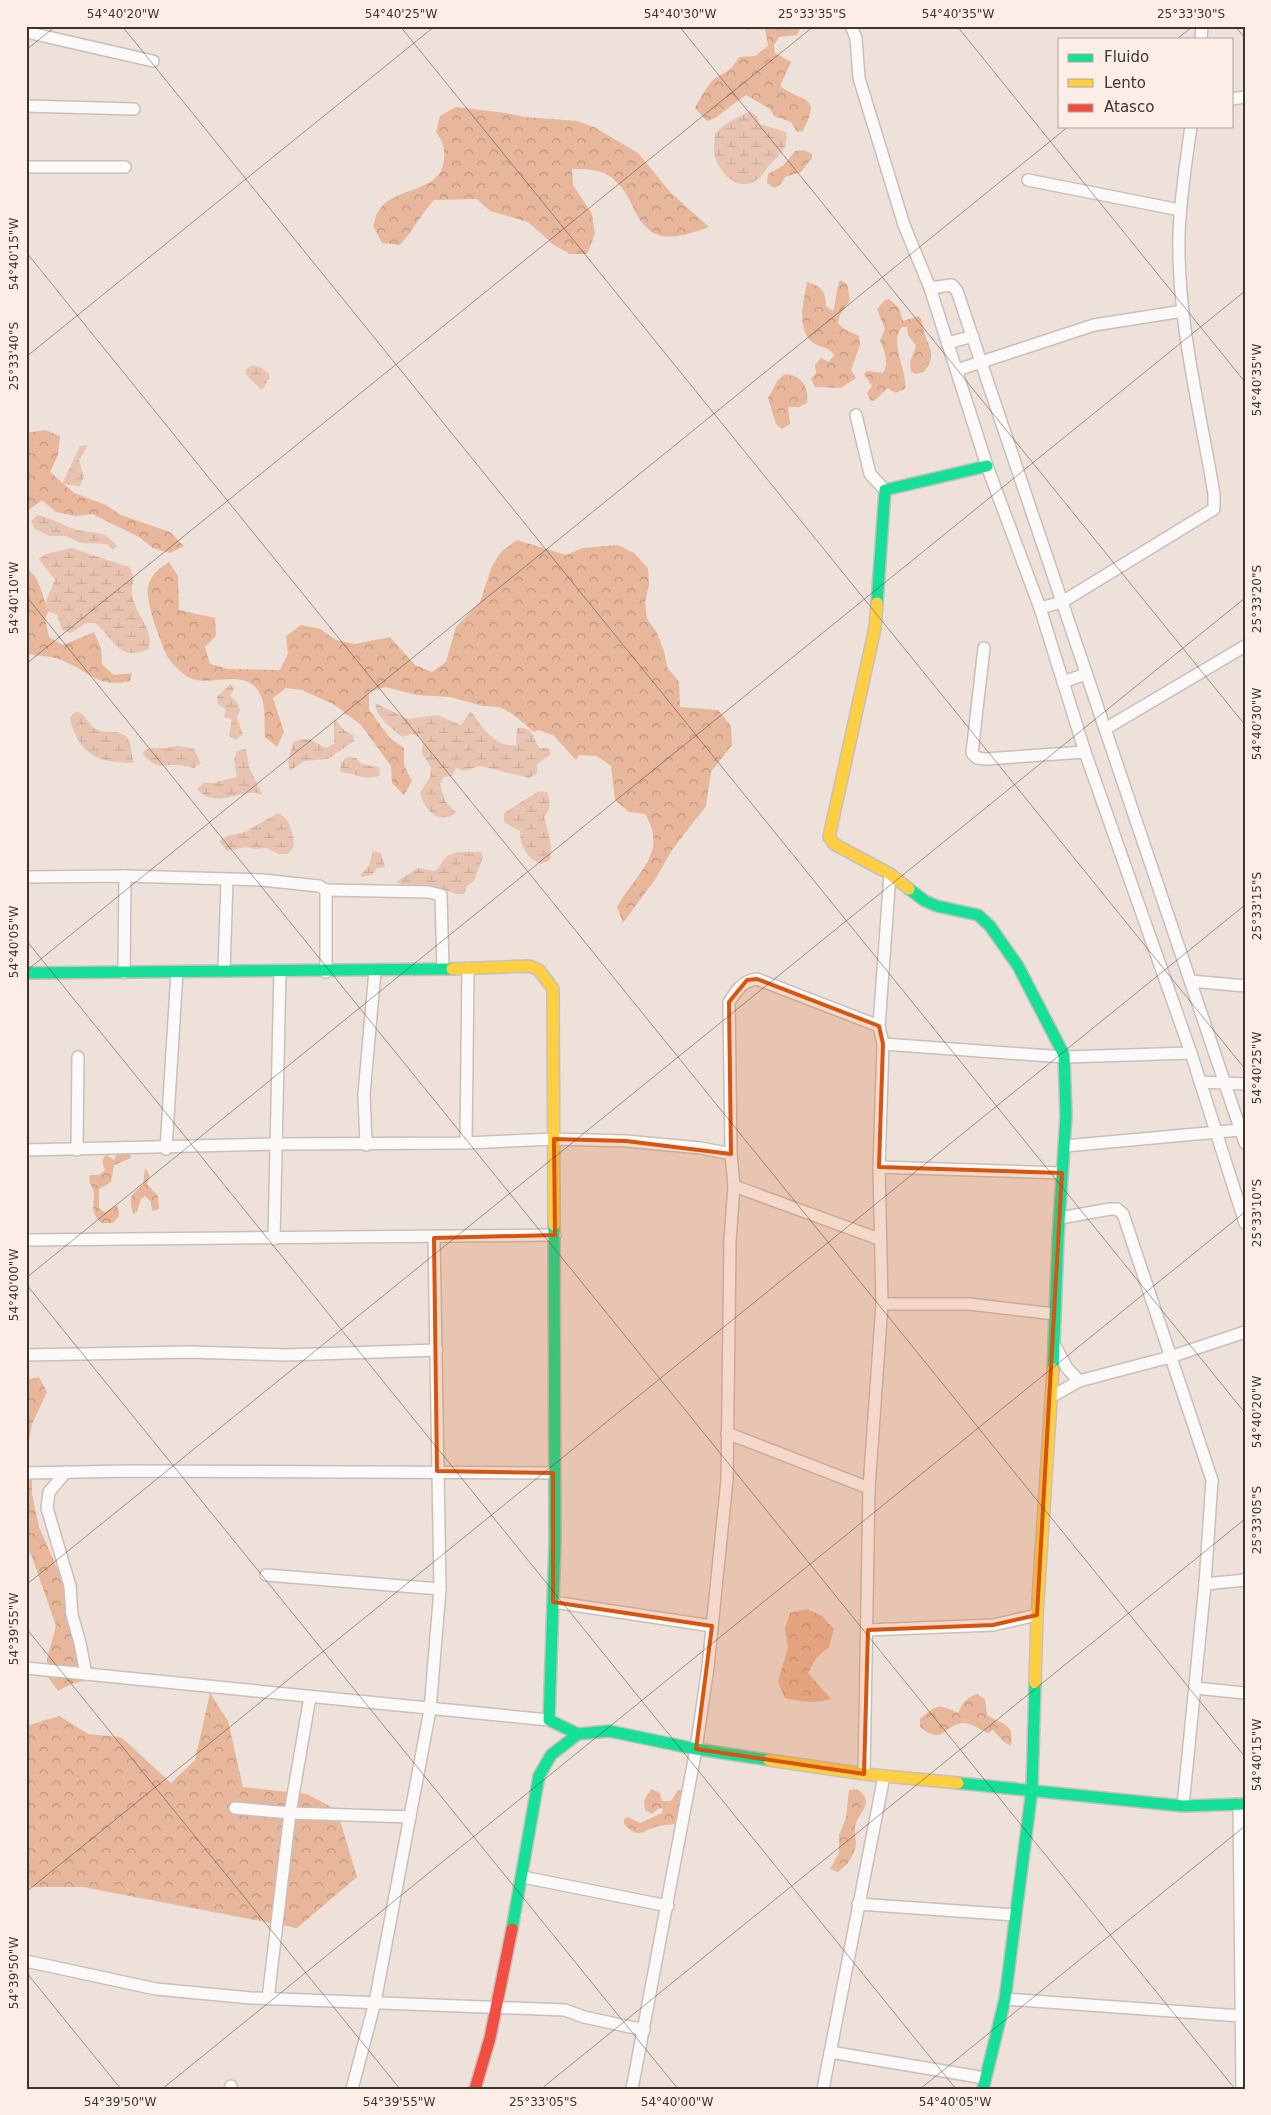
<svg xmlns="http://www.w3.org/2000/svg" width="1271" height="2115" font-family="'DejaVu Sans',sans-serif">
	<style>
		.forest { fill: url(#forest-crowns) }
		.wetland { fill: url(#wetland-marsh) }
		.lines { fill: none; stroke-linecap: round; stroke-linejoin: round }
		.street-casing { stroke: #c9bfba; stroke-width: 14 }
		.fast-casing { stroke: #c9bfba; stroke-width: 14 }
		.slow-casing { stroke: #c9bfba; stroke-width: 14 }
		.jam-casing { stroke: #c9bfba; stroke-width: 14 }
		.street { stroke: #fcfaf9; stroke-width: 11 }
		.fast { stroke: #16e098; stroke-width: 11 }
		.slow { stroke: #ffcf43; stroke-width: 11 }
		.jam { stroke: #f24e42; stroke-width: 11 }
		.marked { fill: #d75510; fill-opacity: 0.2; stroke: #d75510; stroke-width: 4; stroke-linejoin: round }
		.ticks { fill: none; stroke: #3d342f; stroke-width: 1; stroke-opacity: 0.45 }
		.neatline { fill: none; stroke: #3d342f; stroke-width: 2 }
		.ticks-label { font-size: 12px; text-anchor: middle; fill: #3d342f }
	</style>
	<defs>
		<pattern id="forest-crowns" width="20" height="18" patternUnits="userSpaceOnUse" patternTransform="scale(1.25)"><rect width="20" height="18" fill="#e8b79b"/><path d="M2 6a3 3 0 1 1 6 0M12 15a3 3 0 1 1 6 0" fill="none" stroke="#bd967f"/></pattern>
		<pattern id="wetland-marsh" width="20" height="14" patternUnits="userSpaceOnUse" patternTransform="scale(1.25)"><rect width="20" height="14" fill="#e8c4b0"/><path d="M1 5h8M5 5V1M11 12h8M15 12V8" fill="none" stroke="#c8a998"/></pattern>
	</defs>
	<rect width="100%" height="100%" fill="#ede1da"/>
	<!-- forest -->
	<g class="forest">
		<path d="M740,26L801,27L797,35L779,37L774,45L775,53L791,62L780,86C803,104 822,93 803,131L797,132L791,122L774,116L770,109L746,95L715,118L707,121L695,108C698,102 708,85 712,81C726,70 728,75 739,57L755,56L768,46L765,29L756,27L748,30Z"/>
		<path d="M456,107L506,113L524,117L577,121L594,127L638,153L671,193L709,227C684,236 657,246 640,220C634,211 631,201 625,192C621,186 613,177 606,174C595,169 584,169 572,169L573,185L592,214L595,234L587,254H570L554,245L528,222L490,211L477,199L434,200C421,214 413,231 400,245L382,243L373,226C375,222 375,216 378,212C392,186 441,194 444,160C445,147 443,142 436,132L440,116Z"/>
		<polygon points="804,150 812,154 812,158 801,172 785,177 781,184 774,188 767,183 768,174 784,165 795,151"/>
		<path d="M840,280L847,284L850,300L840,315L838,323L844,329L859,336L860,345L851,370L856,378L841,388L815,387L811,379L816,373L815,365L821,358L829,362L834,355C828,346 820,348 812,342C796,328 804,299 807,282C821,286 826,291 826,306L833,311C837,300 835,293 840,280Z"/>
		<path d="M889,299L899,308L903,321L919,316C923,322 922,324 924,331C928,348 938,354 924,372L915,374L911,371L910,362L916,346L908,335L907,327H902C888,341 909,375 905,389L895,393L888,388L874,401L870,400L867,393L872,386L864,374L867,371L883,373C889,366 885,349 880,341L885,329L877,309L885,300Z"/>
		<path d="M785,374C801,375 810,388 807,403L799,407H788L790,424L782,429L776,424L768,398L778,380Z"/>
		<polygon points="45,430 60,436 58,455 50,472 74,493 106,505 121,515 170,532 184,546 170,553 153,548 139,537 92,514 75,516 56,512 42,500 26,512 26,433"/>
		<path d="M517,540L566,555L583,548L618,545L634,553L648,568L649,585L645,602L647,619L657,633L664,651L667,667L679,682L680,707L718,710L731,726L732,745L711,772L706,806L672,850L656,878L623,923L617,907C636,873 669,853 645,814L629,812L615,800L611,766L597,756L579,755L576,760L553,735L538,730L534,732L514,715L500,707L483,706L450,697L417,695L385,687L369,692V710L390,738L404,748V765L412,781L404,795L392,783L391,766L361,725L335,705L302,690L286,688L273,698L284,732L277,747L265,737C264,721 267,702 257,689C241,669 209,687 190,678C183,675 169,661 166,654C160,640 145,601 148,587C151,574 159,569 169,562L178,576L179,610L215,618L216,636L205,647L210,664L228,669L280,670L288,654L286,636L301,625L320,629L336,640L355,644L390,637L415,665L432,672L446,662L456,627L480,602L492,566L502,551Z"/>
		<path d="M26,568C40,576 43,598 48,612L45,619L49,637L63,645L94,632L101,648L102,664L114,675L132,673L130,681C98,688 93,674 66,662C55,656 40,656 28,654Z"/>
		<path d="M129,1149L131,1158L114,1165L111,1182L99,1189V1207L101,1210L105,1212L116,1205C122,1213 119,1217 113,1223H102C87,1211 97,1202 93,1190C91,1184 88,1182 90,1175H99L105,1170C103,1163 100,1159 107,1155L114,1160L118,1152Z"/>
		<path d="M145,1168L150,1176L147,1184L158,1196L159,1209L152,1211L151,1202L145,1196L141,1199L137,1212L133,1214C129,1196 130,1195 143,1185Z"/>
		<polygon points="39,1377 47,1392 32,1424 26,1459 26,1380"/>
		<path d="M26,1460L32,1476V1494L39,1527L74,1607L76,1624L73,1641L80,1657L94,1668L100,1683C84,1678 72,1683 58,1691L48,1677L47,1659L56,1626L32,1557L26,1547Z"/>
		<path d="M807,1609L822,1616L834,1629L829,1647L816,1658L808,1673L831,1699C815,1704 801,1702 785,1698L778,1682L788,1647L785,1629L790,1613Z"/>
		<polygon points="210,1693 228,1721 243,1787 307,1794 337,1810 357,1877 297,1928 83,1887 26,1887 26,1726 59,1716 88,1734 121,1737 171,1783 195,1760"/>
		<path d="M977,1694L985,1699L987,1715C1002,1725 1015,1722 1011,1746L1004,1742L993,1730L988,1733C980,1730 971,1722 962,1723C942,1726 944,1746 920,1727V1719C937,1704 938,1704 958,1713C962,1703 966,1698 977,1694Z"/>
		<path d="M651,1789L660,1793L662,1801H671L678,1790H682L685,1793L679,1822C673,1826 666,1824 659,1826C644,1828 641,1842 624,1824V1819L628,1817L640,1823L662,1813L663,1809L659,1808L652,1814L645,1810L644,1801Z"/>
		<path d="M858,1789C876,1805 858,1811 855,1827C854,1832 856,1838 856,1843C855,1855 848,1865 838,1872L830,1869L839,1853V1835L846,1818L849,1790Z"/>
	</g>
	<!-- wetland -->
	<g class="wetland">
		<path d="M750,111L757,116L760,124L786,132C789,149 779,155 768,167C765,171 762,176 758,179C741,193 722,176 716,160C713,152 714,142 715,133L727,123Z"/>
		<path d="M253,365L262,368L269,374V378L263,389H260C255,381 244,378 246,369Z"/>
		<polygon points="88,445 79,460 84,477 80,486 62,484 80,446"/>
		<path d="M38,515C52,518 65,527 78,530C97,535 103,529 117,546L113,550L107,544L81,543L66,536H49L35,529L31,521Z"/>
		<path d="M71,548L129,567C138,580 131,581 132,593C134,615 154,627 149,649C117,662 116,640 95,623H86L71,633L62,630L57,614L48,612L45,603L55,580L39,559L46,554Z"/>
		<polygon points="230,684 234,689 230,696 237,702 240,710 237,718 243,734 236,740 229,736 232,719 224,717 226,709 218,705 217,697"/>
		<path d="M375,703L408,719L437,715L461,725L471,711C481,727 496,748 516,745L517,728C534,727 532,735 539,748H548L551,754L537,764V773L529,778L480,766L464,771L456,768L452,776L444,777L440,784L445,801L456,813C438,825 425,811 420,793L430,777L431,768L422,753L423,744L420,737L411,734L402,737C391,727 377,719 375,703Z"/>
		<path d="M76,711C87,715 88,724 96,729C109,736 123,726 130,743C132,750 131,756 134,762C128,764 121,762 115,762C88,759 75,743 70,718Z"/>
		<path d="M334,718L345,731L353,735L354,741L328,759L304,761L290,771L288,762L293,743C304,735 314,740 325,748L334,744Z"/>
		<path d="M176,746L193,748L201,763L194,768C189,767 183,765 178,765C160,764 158,771 142,753L149,748H167Z"/>
		<path d="M246,749L249,767L262,794C239,787 217,811 197,789L203,783H212L237,777L234,759L237,751Z"/>
		<path d="M347,757L356,758L362,764L379,767L380,775C365,782 356,773 340,772L341,763Z"/>
		<path d="M539,791L547,792C551,803 551,808 544,817C548,832 553,845 550,860L541,864C527,859 520,846 520,831L504,822V813Z"/>
		<path d="M278,813C291,820 293,832 294,846L288,854H279L267,848L254,849L246,847L227,851L219,841L227,836L245,832Z"/>
		<polygon points="373,851 381,853 385,867 377,868 372,875 363,877 360,875 369,866"/>
		<path d="M481,852L483,857L474,881L467,886L464,894C454,895 449,890 440,889C426,887 409,888 396,882L418,868L435,871C440,867 441,863 445,858C453,850 470,852 481,852Z"/>
	</g>
	<g class="lines">
		<!-- street casing -->
		<g class="street-casing">
			<g id="street">
				<polyline points="851,26 856,38 859,78 904,225 930,288 987,466 1040,608 1085,752 1191,1053 1245,1223"/>
				<polyline points="26,32 153,61"/>
				<polyline points="1201,39 1202,26"/>
				<polyline points="1232,99 1245,97"/>
				<polyline points="26,106 134,109"/>
				<polyline points="26,167 125,167"/>
				<polyline points="1028,180 1180,210"/>
				<polyline points="930,288 952,285 957,291 1245,1143"/>
				<polyline points="948,343 973,336"/>
				<polyline points="957,370 1094,325 1183,311"/>
				<polyline points="856,415 870,474 885,490"/>
				<path d="M1040,608L1062,602L1214,509V494C1200,409 1177,322 1179,235C1180,199 1186,162 1191,126"/>
				<polyline points="984,648 972,753 977,758 985,759 1085,752"/>
				<polyline points="1063,682 1086,674"/>
				<polyline points="1105,729 1245,646"/>
				<polyline points="26,877 125,876 262,880 319,886 326,890 429,892 441,895 443,969"/>
				<polyline points="326,890 326,972"/>
				<polyline points="224,970 227,881"/>
				<polyline points="124,973 125,876"/>
				<polyline points="1191,981 1245,986"/>
				<polyline points="883,1044 1065,1057 1191,1053"/>
				<polyline points="1200,1082 1245,1084"/>
				<polyline points="466,1143 468,968"/>
				<polyline points="366,1145 364,1094 375,971"/>
				<polyline points="1065,1146 1240,1130"/>
				<polyline points="166,1149 177,972"/>
				<polyline points="26,1150 275,1144 466,1143 554,1139 626,1141 701,1148 731,1154"/>
				<polyline points="77,1150 78,1057"/>
				<polyline points="879,1167 1062,1173"/>
				<polyline points="734,1186 879,1239"/>
				<polyline points="1060,1218 1110,1209 1117,1209 1123,1214 1212,1480 1205,1584 1183,1806"/>
				<polyline points="274,1239 280,971"/>
				<polyline points="26,1240 555,1235"/>
				<polyline points="882,1304 969,1304 1054,1314"/>
				<polyline points="1055,1346 1067,1368 1079,1381"/>
				<polyline points="26,1355 188,1352 286,1355 437,1350"/>
				<polyline points="1051,1397 1079,1381 1170,1357 1245,1332"/>
				<polyline points="727,1433 869,1488"/>
				<polyline points="66,1472 49,1492 47,1508 70,1586 72,1615 80,1643 86,1674"/>
				<polyline points="26,1473 129,1471 553,1473"/>
				<polyline points="266,1575 440,1589"/>
				<polyline points="1205,1584 1245,1580"/>
				<polyline points="553,1602 712,1626"/>
				<polyline points="868,1630 993,1625 1037,1615"/>
				<polyline points="26,1668 549,1720"/>
				<polyline points="1195,1688 1245,1693"/>
				<polyline points="864,1774 869,1488 882,1304 879,1167 883,1044 879,1026 890,874"/>
				<polyline points="1239,1804 1242,2089"/>
				<polyline points="235,1808 290,1813 410,1817"/>
				<polyline points="523,1877 668,1906"/>
				<polyline points="858,1904 1015,1915"/>
				<polyline points="26,1961 156,1989 251,1998 565,2010 584,2017 644,2030"/>
				<polyline points="268,1999 290,1813 310,1697"/>
				<polyline points="1005,1999 1241,2016"/>
				<polyline points="830,2052 985,2078"/>
				<polyline points="230,2089 231,2086"/>
				<polyline points="352,2089 375,2002 430,1710 440,1589 434,1238"/>
				<path d="M632,2089L696,1749L708,1667L727,1480L730,1241L734,1186L731,1154L729,1002C737,990 742,981 757,979L879,1026"/>
				<polyline points="823,2089 884,1776"/>
			</g>
		</g>
		<!-- fast casing -->
		<g class="fast-casing">
			<g id="fast">
				<polyline points="877,603 885,490 987,466"/>
				<polyline points="909,889 925,901 937,906 978,915 990,926 1018,966 1064,1055 1066,1116 1058,1238 1053,1369"/>
				<polyline points="26,973 452,969"/>
				<polyline points="554,1225 555,1542 549,1720 578,1734"/>
				<polyline points="958,1783 1183,1806 1245,1804"/>
				<polyline points="512,1929 539,1776 551,1755 578,1734 609,1731 696,1749 769,1760"/>
				<polyline points="983,2089 1005,1999 1032,1789 1035,1683"/>
			</g>
		</g>
		<!-- slow casing -->
		<g class="slow-casing">
			<g id="slow">
				<polyline points="877,603 875,628 829,837 834,844 890,874 909,889"/>
				<polyline points="452,969 529,966 539,970 553,989 554,1225"/>
				<polyline points="1035,1683 1037,1615 1053,1369"/>
				<polyline points="769,1760 864,1774 958,1783"/>
			</g>
		</g>
		<!-- jam casing -->
		<g class="jam-casing">
			<polyline id="jam" points="475,2089 490,2038 512,1929"/>
		</g>
		<!-- street -->
		<use href="#street" class="street"/>
		<!-- fast -->
		<use href="#fast" class="fast"/>
		<!-- slow -->
		<use href="#slow" class="slow"/>
		<!-- jam -->
		<use href="#jam" class="jam"/>
	</g>
	<!-- marked area -->
	<path class="marked" d="M757,979L879,1026L883,1044L879,1167L1062,1173L1037,1615L993,1625L868,1630L864,1774L696,1749L712,1626L553,1602V1473L437,1471L434,1238L555,1235L554,1139L626,1141L731,1154L729,1002L747,980Z"/>
	<!-- ticks -->
	<path class="ticks" d="M122,26L1245,1413M400,26L1245,1069M679,26L1245,725M957,26L1245,382M1235,26L1245,38M1177,39L1193,26M26,50L56,26M26,252L1245,1757M26,357L435,26M26,596L1235,2089M26,664L814,26M26,940L956,2089M26,971L1069,126M26,1278L1245,291M26,1284L678,2089M26,1585L1245,598M26,1628L400,2089M26,1892L1245,905M26,1972L121,2089M162,2089L1245,1212M541,2089L1245,1519M920,2089L1245,1826"/>
	<!-- border -->
	<rect width="1271" height="2115" fill="none" stroke="#fceee6" stroke-width="55"/>
	<!-- legend -->
	<rect x="1058" y="38" width="175" height="90" fill="#fceee6" stroke="#b0a49d"/>
	<rect x="1068" y="54" width="25" height="8" fill="#16e098" stroke="#b0a49d"/>
	<text x="1104" y="62" font-size="15" fill="#3d342f">Fluido</text>
	<rect x="1068" y="79" width="25" height="8" fill="#ffcf43" stroke="#b0a49d"/>
	<text x="1104" y="88" font-size="15" fill="#3d342f">Lento</text>
	<rect x="1068" y="104" width="25" height="8" fill="#f24e42" stroke="#b0a49d"/>
	<text x="1104" y="112" font-size="15" fill="#3d342f">Atasco</text>
	<rect x="28" y="28" width="1216" height="2060" class="neatline"/>
	<g class="ticks-label">
		<text x="123" y="18">54°40'20"W</text>
		<text x="401" y="18">54°40'25"W</text>
		<text x="680" y="18">54°40'30"W</text>
		<text x="812" y="18">25°33'35"S</text>
		<text x="958" y="18">54°40'35"W</text>
		<text x="1191" y="18">25°33'30"S</text>
		<text transform="translate(14 254) rotate(-90)" y="4">54°40'15"W</text>
		<text transform="translate(14 356) rotate(-90)" y="4">25°33'40"S</text>
		<text transform="translate(1257 380) rotate(-90)" y="4">54°40'35"W</text>
		<text transform="translate(14 598) rotate(-90)" y="4">54°40'10"W</text>
		<text transform="translate(1257 599) rotate(-90)" y="4">25°33'20"S</text>
		<text transform="translate(1257 724) rotate(-90)" y="4">54°40'30"W</text>
		<text transform="translate(1257 906) rotate(-90)" y="4">25°33'15"S</text>
		<text transform="translate(14 942) rotate(-90)" y="4">54°40'05"W</text>
		<text transform="translate(1257 1068) rotate(-90)" y="4">54°40'25"W</text>
		<text transform="translate(1257 1213) rotate(-90)" y="4">25°33'10"S</text>
		<text transform="translate(14 1285) rotate(-90)" y="4">54°40'00"W</text>
		<text transform="translate(1257 1412) rotate(-90)" y="4">54°40'20"W</text>
		<text transform="translate(1257 1520) rotate(-90)" y="4">25°33'05"S</text>
		<text transform="translate(14 1629) rotate(-90)" y="4">54°39'55"W</text>
		<text transform="translate(1257 1755) rotate(-90)" y="4">54°40'15"W</text>
		<text transform="translate(14 1973) rotate(-90)" y="4">54°39'50"W</text>
		<text x="120" y="2106">54°39'50"W</text>
		<text x="399" y="2106">54°39'55"W</text>
		<text x="543" y="2106">25°33'05"S</text>
		<text x="677" y="2106">54°40'00"W</text>
		<text x="955" y="2106">54°40'05"W</text>
	</g>
</svg>
